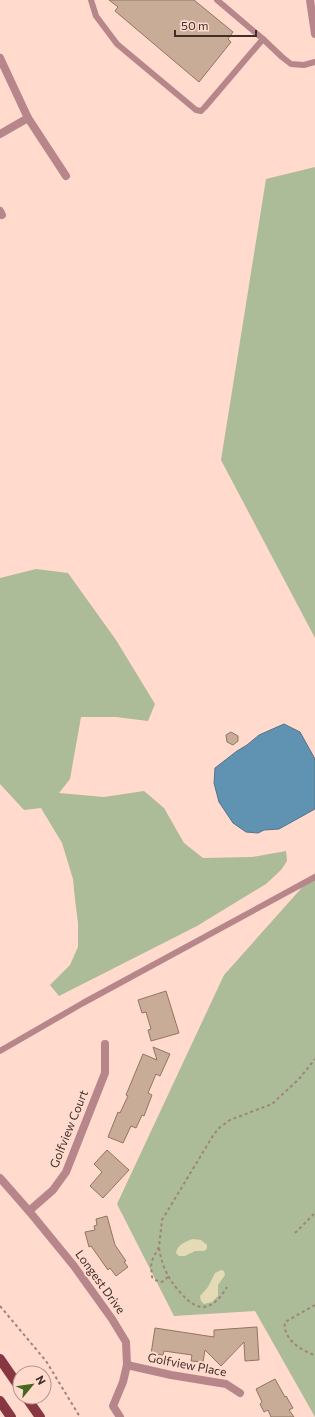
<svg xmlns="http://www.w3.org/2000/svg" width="315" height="1417" font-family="Commissioner,sans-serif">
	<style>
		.green { fill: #acbb98 }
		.sand { fill: #e4dab5 }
		.water { fill: #6092b1; stroke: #567488 }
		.building { fill: #c8ac97; stroke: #907662 }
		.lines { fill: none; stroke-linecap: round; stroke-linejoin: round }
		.path { stroke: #9e847b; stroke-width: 2; stroke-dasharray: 3 3; stroke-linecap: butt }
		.service { stroke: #b6868a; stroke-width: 6 }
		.minor { stroke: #b6868a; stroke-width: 8 }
		.primary { stroke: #873642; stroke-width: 10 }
		.labels { text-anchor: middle; stroke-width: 4; stroke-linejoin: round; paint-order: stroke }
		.street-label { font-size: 12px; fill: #3d2f2a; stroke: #ffdacd }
	</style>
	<rect width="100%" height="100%" fill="#ffdacd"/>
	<!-- green -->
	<g class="green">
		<polygon points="315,167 315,638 221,460 266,179"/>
		<polygon points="36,569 68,573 116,640 155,704 148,721 116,717 81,717 70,779 59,793 104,797 144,791 164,808 184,843 203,858 252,857 286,851 287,861 281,870 266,884 197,926 59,996 50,985 70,965 78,947 78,923 75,899 73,879 62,843 41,808 24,810 0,784 0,578"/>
		<polygon points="315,873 315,1417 255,1311 174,1316 117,1204 224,975"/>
	</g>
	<!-- sand -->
	<g class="sand">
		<path d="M193,1239L201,1240L207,1245V1249L204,1251H195L185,1256H179L176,1253C177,1245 186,1241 193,1239Z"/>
		<polygon points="221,1270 224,1271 225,1275 218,1285 218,1296 212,1302 204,1304 201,1301 200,1296 208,1287 215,1273"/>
	</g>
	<!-- water -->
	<polygon class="water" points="284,724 300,732 315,759 315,809 279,829 264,830 258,833 246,832 233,823 219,802 214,783 215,768 237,751 247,745 259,735"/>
	<!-- building -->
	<g class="building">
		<polygon points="109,0 194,0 233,32 228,39 231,42 199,82 115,11 118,7"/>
		<polygon points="231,732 238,736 238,741 233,745 227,742 226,735"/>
		<polygon points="166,991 179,1033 151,1041 148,1030 151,1029 146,1012 142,1013 138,1000"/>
		<polygon points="153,1047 170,1054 160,1076 156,1074 148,1093 152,1095 144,1116 142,1115 136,1128 131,1126 123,1143 108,1137 118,1112 120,1113 128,1096 126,1095 143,1054 157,1060"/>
		<polygon points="107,1150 129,1170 103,1198 90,1186 102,1172 94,1164"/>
		<polygon points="107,1216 115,1245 126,1261 124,1262 128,1267 116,1276 110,1268 108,1270 91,1246 89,1247 85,1232 95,1230 94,1226 97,1225 96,1219"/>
		<polygon points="257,1327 259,1360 245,1361 244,1342 221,1366 205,1350 203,1362 191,1361 192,1355 164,1351 163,1355 151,1354 155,1328 214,1337 214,1330"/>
		<polygon points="275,1379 285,1397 286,1396 293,1408 289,1410 294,1417 271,1417 268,1410 264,1412 260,1404 262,1402 256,1389"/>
	</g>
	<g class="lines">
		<!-- path -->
		<g class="path">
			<polyline points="295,1233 315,1213"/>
			<path d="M159,1248C162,1266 168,1279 180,1292C199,1315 213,1310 227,1287"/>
			<polyline points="168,1277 162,1282 155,1280 152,1277 151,1266 153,1258 159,1247 162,1220 214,1134 220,1127 230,1120 272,1104 299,1079 315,1059"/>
			<path d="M315,1305L285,1322C282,1338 301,1351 315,1355"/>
			<polyline points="0,1306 46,1361 80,1417"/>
		</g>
		<!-- service -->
		<g class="service">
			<polyline points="91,0 96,16 117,44 196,110 201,111 205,107 263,39"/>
			<polyline points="217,0 263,39 282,57 291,64 304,65 315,62"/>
			<polyline points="0,1051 83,1003 315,877"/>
		</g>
		<!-- minor -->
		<g class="minor">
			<polyline points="310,0 315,34"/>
			<polyline points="0,58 28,118 0,134"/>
			<polyline points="28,118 66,176"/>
			<polyline points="0,211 2,215"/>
			<polyline points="0,1178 29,1211 74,1266 112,1319 126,1342 127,1365 123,1382 113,1406 120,1417"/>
			<polyline points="29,1211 53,1190 66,1172 105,1073 105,1044"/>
			<polyline points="127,1365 171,1375 226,1384 240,1393"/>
		</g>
		<!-- primary -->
		<g class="primary">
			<polyline points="0,1359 20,1388"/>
			<polyline points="26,1397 40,1417"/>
			<polyline points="0,1401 11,1417"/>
		</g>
	</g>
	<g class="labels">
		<!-- street labels -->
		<g class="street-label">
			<text transform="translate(69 1129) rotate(-68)" y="4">Golfview Court</text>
			<text transform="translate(100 1282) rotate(54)" y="4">Longest Drive</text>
			<text transform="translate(187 1365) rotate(11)" y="4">Golfview Place</text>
		</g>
	</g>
	<!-- north arrow -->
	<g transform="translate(32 1385) rotate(61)"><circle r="19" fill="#ffdacd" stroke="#b1968c"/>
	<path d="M0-3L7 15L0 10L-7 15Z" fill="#456821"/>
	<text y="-6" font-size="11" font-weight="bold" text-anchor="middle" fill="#3d2f2a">N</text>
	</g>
	<!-- scale -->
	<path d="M175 30v6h81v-6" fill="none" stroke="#3d2f2a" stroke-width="2"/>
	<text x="181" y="30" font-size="12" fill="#3d2f2a" stroke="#ffdacd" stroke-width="3" paint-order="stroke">50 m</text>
</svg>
